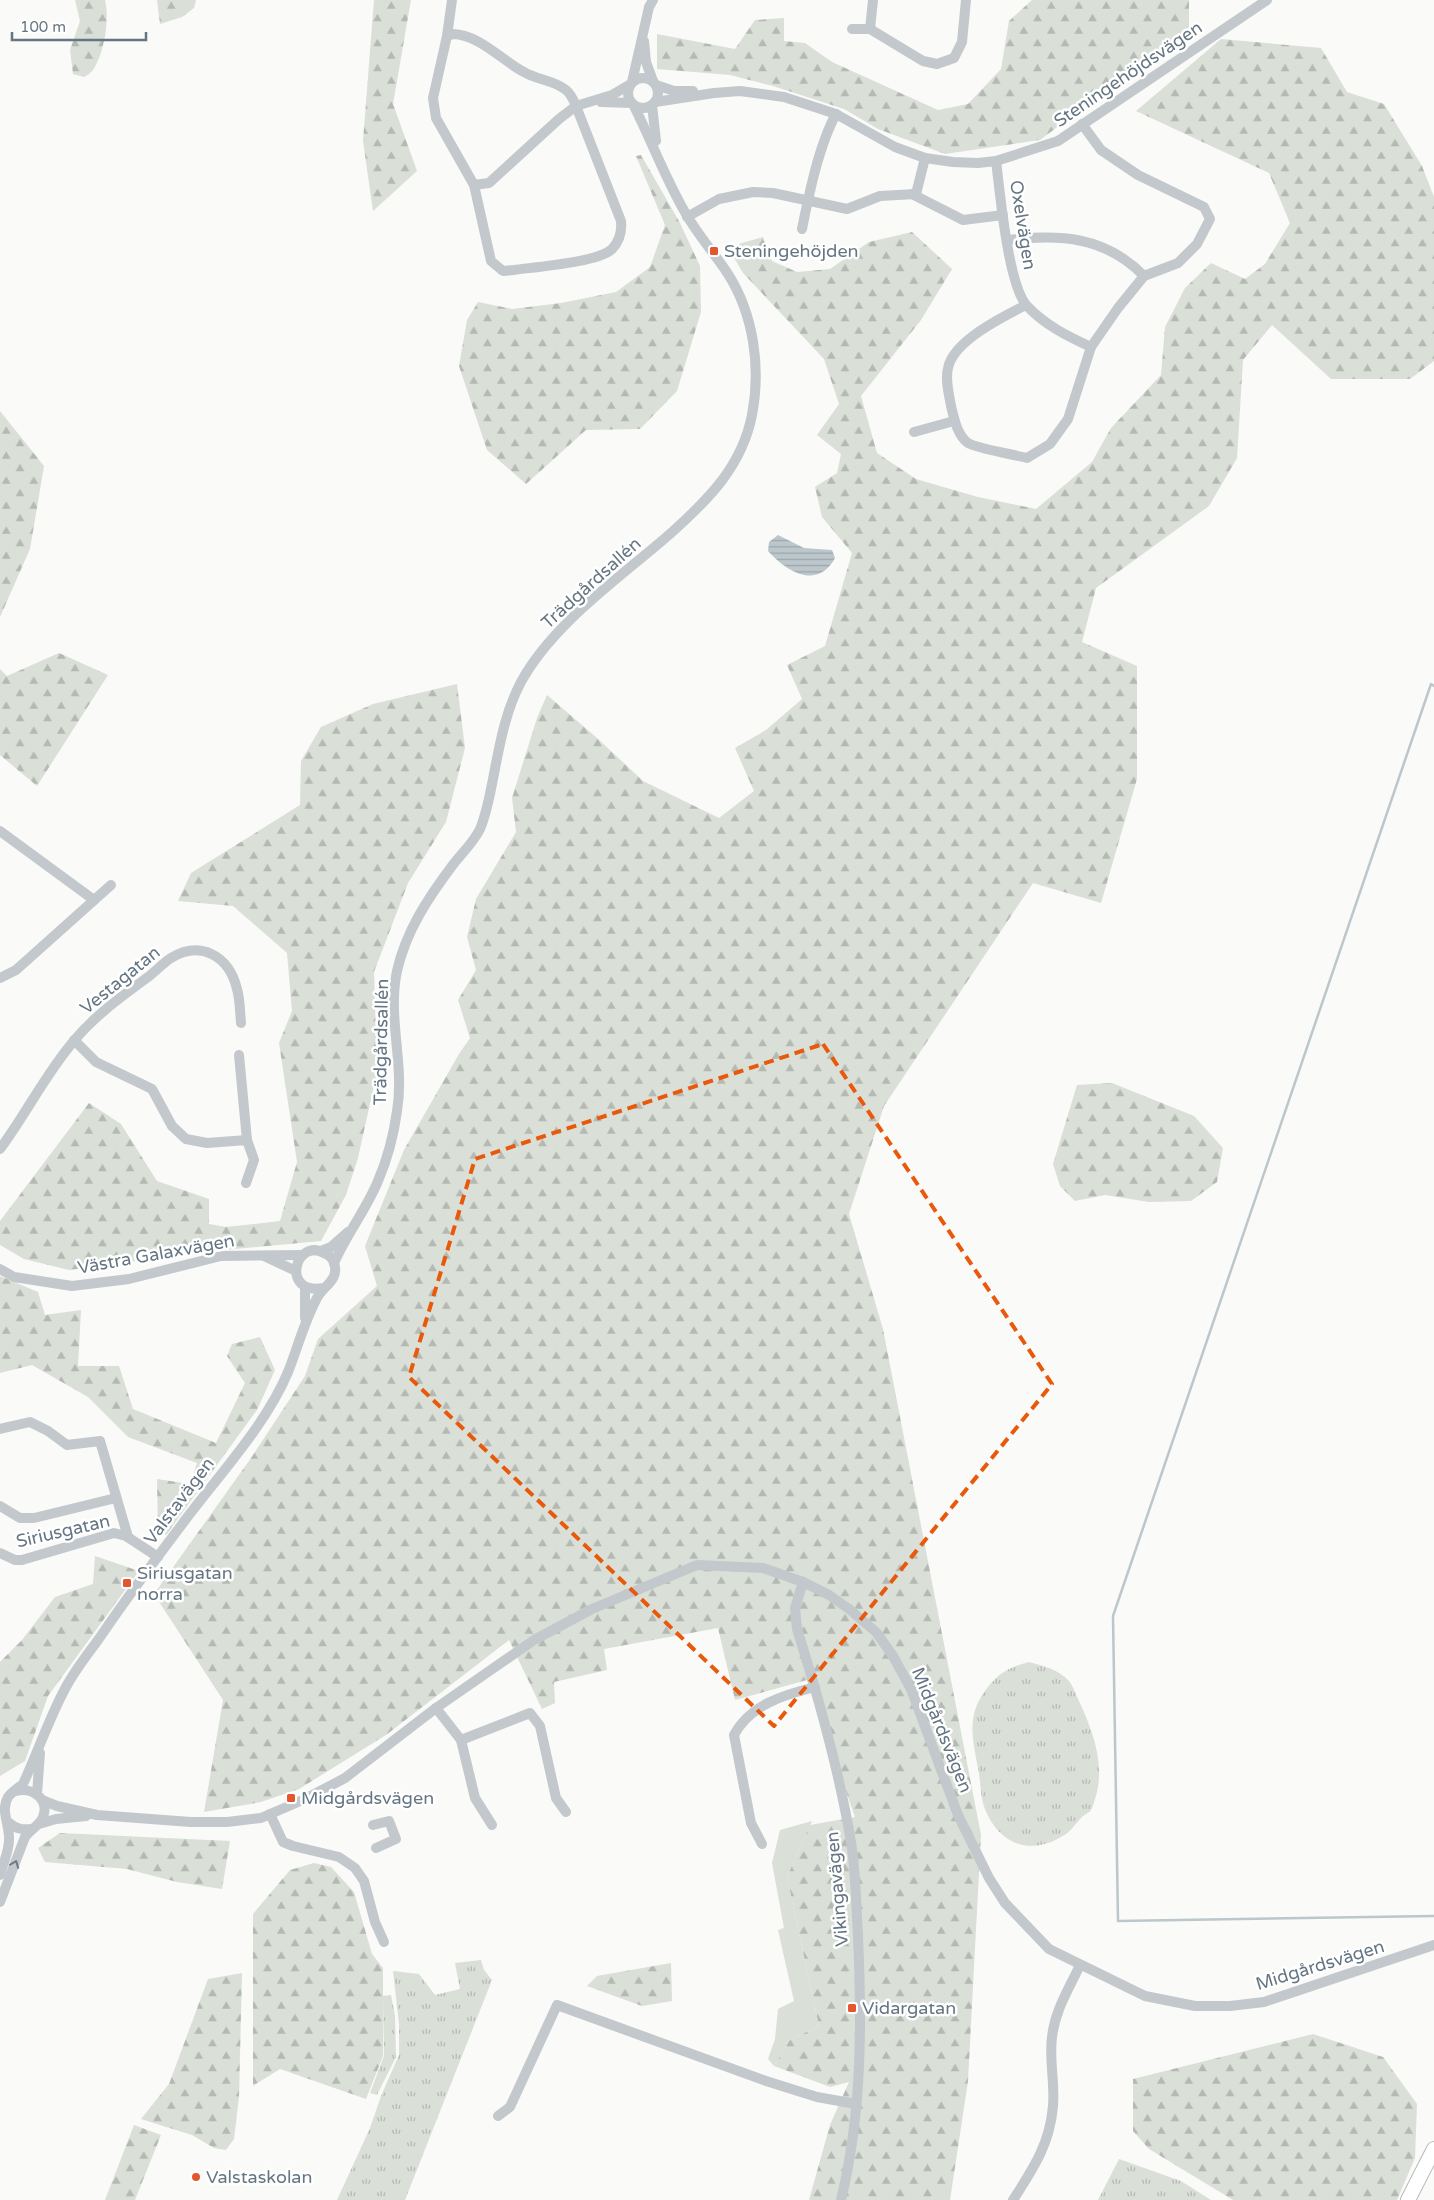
<svg xmlns="http://www.w3.org/2000/svg" width="1434" height="2200" font-family="'Varela Round',sans-serif">
	<style>
		.grass { fill: #dadfd7 }
		.forest { fill: url(#forest-firs) }
		.park { fill: url(#park-tufts) }
		.water { fill: url(#water-rules) }
		.lines { fill: none; stroke-linecap: round; stroke-linejoin: round }
		.stream { stroke: #bbc7cb; stroke-width: 2.5 }
		.major-casing { stroke: #b5babe; stroke-width: 16 }
		.minor { stroke: #c3c8cc; stroke-width: 10 }
		.major { stroke: #fff; stroke-width: 14 }
		.oneway { stroke: #6a7a87 }
		.marked { fill: none; stroke: #e8590c; stroke-width: 4; stroke-dasharray: 10 6; stroke-linejoin: round }
		.poi-dot { fill: #e4572e; stroke: #fff; stroke-width: 2 }
		.labels { text-anchor: middle; stroke-width: 5; stroke-linejoin: round; paint-order: stroke }
		.street-label { font-size: 18px; fill: #657683; stroke: #fff }
		.poi-label { font-size: 18px; fill: #657683; stroke: #fff; text-anchor: start }
	</style>
	<defs>
		<pattern id="forest-firs" width="22" height="20" patternUnits="userSpaceOnUse" patternTransform="scale(1.25)"><rect width="22" height="20" fill="#dadfd7"/><path d="M5 1l3.5 6h-7zM16 11l3.5 6h-7z" fill="#b4b9b4"/></pattern>
		<pattern id="park-tufts" width="24" height="20" patternUnits="userSpaceOnUse" patternTransform="scale(1.25)"><rect width="24" height="20" fill="#dadfd7"/><path d="M3 7l-1-3M5 7V3M7 7l1-3M15 17l-1-3M17 17v-4M19 17l1-3" fill="none" stroke="#b4b9b4"/></pattern>
		<pattern id="water-rules" width="6" height="5" patternUnits="userSpaceOnUse" patternTransform="scale(1.25)"><rect width="6" height="5" fill="#bbc7cb"/><path d="M0 2.5h6" fill="none" stroke="#9ca6aa"/></pattern>
	</defs>
	<rect width="100%" height="100%" fill="#fafaf8"/>
	<!-- grass -->
	<polygon class="grass" points="812,1821 787,1877 819,2026 790,2040 774,2066 768,2059 775,2039 778,2009 794,2001 778,1930 784,1928 772,1863 780,1830"/>
	<!-- forest -->
	<g class="forest">
		<path d="M75,0H105C110,19 104,54 93,70C91,73 87,75 84,77L73,74L70,50L80,21Z"/>
		<polygon points="157,0 196,0 194,8 182,17 160,24"/>
		<polygon points="374,0 411,0 393,104 417,171 373,211 363,141"/>
		<polygon points="1032,0 1189,0 1189,29 1040,140 945,154 878,129 844,109 773,86 730,75 657,69 657,34 735,49 755,20 784,18 784,41 805,43 832,62 938,110 968,104 1001,69 1009,21"/>
		<polygon points="1221,39 1321,48 1347,92 1384,104 1422,166 1434,197 1434,361 1410,379 1331,379 1272,325 1243,360 1237,458 1209,506 1096,588 1082,642 1137,666 1137,779 1101,903 1033,883 884,1106 849,1214 883,1329 981,1835 968,2081 950,2200 809,2200 830,2125 849,2082 830,2087 774,2066 790,2040 819,2026 787,1877 810,1825 855,1817 807,1680 735,1700 718,1628 604,1649 607,1670 554,1682 555,1703 542,1709 509,1640 386,1735 299,1789 261,1802 204,1812 223,1700 154,1594 251,1458 305,1376 318,1339 377,1286 365,1246 404,1150 459,1054 470,1038 458,1000 476,970 467,937 476,899 516,832 512,798 537,718 547,695 597,738 643,781 719,818 754,791 735,748 766,730 802,699 787,665 825,646 852,553 822,517 815,487 837,473 841,454 817,435 839,404 824,359 743,273 728,247 763,237 772,261 797,272 830,269 869,242 912,232 952,269 921,320 861,396 877,453 916,479 978,497 1036,509 1092,462 1111,428 1161,375 1165,327 1185,288 1211,263 1245,279 1265,264 1290,223 1269,173 1136,111"/>
		<polygon points="641,155 680,223 700,266 701,312 677,391 640,429 586,430 526,484 487,450 459,366 467,320 478,302 512,309 561,303 616,292 650,267 665,225 636,156"/>
		<polygon points="0,411 44,466 30,549 0,617"/>
		<polygon points="59,653 108,675 37,786 0,755 0,669 7,676"/>
		<polygon points="457,684 465,748 446,822 408,883 374,972 377,1072 358,1158 346,1195 321,1241 204,1252 69,1270 24,1259 0,1245 0,1221 89,1103 121,1124 157,1181 209,1199 209,1224 226,1227 280,1221 297,1162 279,1043 292,1011 287,953 233,906 178,901 191,873 300,805 301,761 321,727 373,704"/>
		<polygon points="1112,1083 1194,1116 1223,1148 1217,1182 1191,1201 1149,1202 1105,1195 1075,1201 1060,1186 1053,1164 1077,1085"/>
		<polygon points="0,1276 38,1292 45,1315 81,1310 78,1366 119,1366 133,1409 216,1443 245,1383 227,1356 232,1344 260,1337 275,1370 257,1410 166,1535 158,1527 157,1479 190,1484 197,1463 128,1437 88,1397 32,1365 0,1373"/>
		<polygon points="95,1556 139,1571 48,1696 25,1761 0,1776 0,1662 22,1640 55,1597 93,1584"/>
		<polygon points="60,1833 230,1841 222,1889 177,1882 127,1869 45,1862 38,1848"/>
		<polygon points="314,1863 331,1867 354,1892 372,1954 383,1968 383,2056 366,2099 280,2069 253,2086 253,1914 290,1870"/>
		<polygon points="671,1963 672,2001 642,2006 587,1986 597,1976"/>
		<polygon points="242,1973 239,2097 234,2139 226,2150 214,2148 192,2135 141,2119 169,2084 208,1979"/>
		<polygon points="1313,2034 1383,2057 1417,2104 1415,2158 1397,2200 1233,2200 1149,2149 1133,2131 1133,2079"/>
		<polygon points="134,2125 161,2135 135,2200 105,2200"/>
	</g>
	<!-- park -->
	<g class="park">
		<path d="M1029,1662C1043,1666 1058,1669 1069,1681C1073,1686 1076,1695 1079,1701C1093,1731 1106,1766 1095,1799C1094,1802 1093,1807 1091,1810C1089,1813 1085,1814 1082,1817C1074,1825 1071,1832 1061,1837C1029,1856 998,1843 985,1809C980,1797 981,1782 978,1768C972,1736 966,1714 988,1687C1000,1672 1010,1667 1029,1662Z"/>
		<polygon points="481,1960 484,1970 492,1980 405,2200 337,2200 370,2128 381,2096 399,2055 399,2024 393,1971 419,1974 435,1995 460,1989 455,1963"/>
		<polygon points="391,1995 395,2016 396,2057 377,2095 370,2093 384,2056 383,1996"/>
		<polygon points="1119,2159 1181,2181 1211,2200 1098,2200"/>
	</g>
	<!-- water -->
	<path class="water" d="M778,535L804,548L832,550L835,558C817,591 786,571 768,551L769,542Z"/>
	<g class="lines">
		<!-- stream -->
		<polyline class="stream" points="1434,686 1431,684 1113,1616 1118,1921 1434,1916"/>
		<!-- major casing -->
		<g class="major-casing">
			<polyline id="major" points="1408,2200 1434,2149"/>
		</g>
		<!-- minor -->
		<g class="minor">
			<polyline points="852,29 870,29 923,61 937,64 954,58 962,42 966,0"/>
			<polyline points="870,29 873,0"/>
			<path d="M453,34C480,35 501,60 524,72C537,80 554,80 566,90C571,94 574,101 576,106L621,221C622,232 620,241 612,249C600,262 535,267 514,270L503,271L491,261L474,185L436,118L433,98L447,36Z"/>
			<polyline points="447,36 452,0"/>
			<polyline points="644,41 646,62 653,81"/>
			<circle cx="643" cy="93" r="15"/>
			<polyline points="632,82 649,7 653,0"/>
			<polyline points="656,85 674,91 693,91"/>
			<polyline points="601,102 631,103"/>
			<polyline points="655,102 714,93 740,91 784,97 836,114 895,147 925,158 953,162 978,163 996,161 1058,141 1267,0"/>
			<polyline points="652,105 656,141"/>
			<path d="M996,161C1000,192 1008,285 1027,306C1045,325 1067,336 1091,347"/>
			<polyline points="474,185 489,183 559,119 576,106 612,95 629,85"/>
			<polyline points="912,194 963,220 1003,215"/>
			<polyline points="687,217 719,199 753,192 773,193 847,209 880,196 916,194 925,158"/>
			<path d="M802,229C809,194 819,145 836,114"/>
			<path d="M1007,240C1060,234 1105,236 1144,276"/>
			<path d="M1026,305C1004,316 953,341 948,368C945,380 949,394 951,406C954,418 957,435 968,443C975,448 1016,455 1027,458L1050,444L1068,419L1091,347L1118,308L1144,276L1178,263L1197,244L1210,219L1204,207L1138,175L1101,150L1082,124"/>
			<polyline points="914,432 954,421"/>
			<polyline points="0,831 94,900"/>
			<polyline points="0,978 16,970 111,885"/>
			<polyline points="74,1040 96,1062 152,1089 172,1126 186,1139 207,1143 247,1140 254,1160 246,1183"/>
			<polyline points="239,1055 247,1140"/>
			<path d="M0,1149C26,1114 45,1075 73,1042C94,1016 121,997 148,977C156,971 163,963 171,958C201,940 229,956 237,989C240,999 240,1012 241,1023"/>
			<polyline points="321,1251 331,1247 348,1232"/>
			<polyline points="264,1256 296,1271"/>
			<path d="M334,1263C346,1235 366,1210 378,1181C387,1160 394,1133 397,1111C405,1064 387,1018 397,971C406,931 428,898 452,866C461,854 474,842 480,829C486,815 489,799 492,784C499,749 504,714 521,682C553,623 621,577 671,533C709,499 742,466 752,415C761,368 754,315 728,274C715,254 698,235 686,214C666,180 652,142 634,106"/>
			<polyline points="0,1269 14,1277 72,1286 129,1279 221,1256 303,1255"/>
			<polyline points="305,1318 305,1287"/>
			<polyline points="0,1429 30,1422 48,1431 67,1445 100,1441 128,1537"/>
			<polyline points="0,1506 20,1518 34,1518 116,1498"/>
			<polyline points="0,1553 15,1560 22,1560 114,1533 126,1536 158,1557"/>
			<path d="M803,1582L795,1608L797,1629C819,1699 839,1770 851,1842C856,1873 856,1905 858,1936C862,2024 862,2114 841,2200"/>
			<polyline points="436,1708 461,1740 530,1713 540,1726 556,1798 566,1812"/>
			<polyline points="461,1740 475,1798 492,1825"/>
			<polyline points="37,1794 40,1753"/>
			<polyline points="42,1800 57,1806 97,1815 191,1822 227,1822 261,1818 305,1799 345,1778 436,1708 534,1640 592,1609 697,1565 763,1568 803,1582 829,1595 849,1609 876,1632 893,1656 911,1689 958,1815 989,1878 1005,1903 1049,1949 1145,1996 1195,2006 1230,2006 1264,2002 1434,1945"/>
			<polyline points="270,1814 283,1842 293,1846 339,1857 355,1868 364,1881 375,1922 384,1942"/>
			<path d="M8,1822C16,1829 22,1830 32,1829"/>
			<polyline points="39,1824 56,1819 86,1816"/>
			<polyline points="373,1825 389,1821 396,1839 376,1848"/>
			<path d="M762,1844L751,1823L734,1735C750,1705 783,1695 815,1687"/>
			<path d="M0,1875C3,1864 9,1851 9,1840C10,1825 0,1811 8,1797C12,1792 18,1788 23,1784C38,1752 49,1718 66,1687C75,1670 87,1655 98,1640C124,1602 152,1564 180,1527C216,1478 265,1427 288,1372C298,1347 304,1322 317,1298C323,1286 340,1280 334,1263C333,1259 329,1255 324,1253C295,1237 280,1296 324,1288"/>
			<path d="M0,1902L25,1837C30,1830 40,1825 43,1817C50,1799 32,1787 16,1791"/>
			<polyline points="498,2116 510,2107 557,2005 766,2081 817,2097 856,2104"/>
			<path d="M1013,2200C1033,2169 1050,2144 1053,2106C1055,2083 1049,2059 1052,2037C1055,2010 1069,1989 1080,1965"/>
		</g>
		<!-- major -->
		<use href="#major" class="major"/>
	</g>
	<!-- one-way arrows -->
	<defs><path id="oneway-chevron" d="M-2-3.5L2.5 0L-2 3.5" fill="none" stroke-width="1.6" stroke-linecap="round" stroke-linejoin="round" transform="scale(1.25)"/></defs>
	<use class="oneway" href="#oneway-chevron" transform="translate(15 1864) rotate(-69)"/>
	<!-- marked area -->
	<path class="marked" d="M823,1044L1052,1384L774,1726L409,1377L475,1159Z"/>
	<!-- markers -->
	<g class="poi-dot">
		<rect x="709" y="246" width="10" height="10" rx="2.5"/>
		<rect x="122" y="1578" width="10" height="10" rx="2.5"/>
		<rect x="286" y="1793" width="10" height="10" rx="2.5"/>
		<rect x="847" y="2003" width="10" height="10" rx="2.5"/>
		<circle cx="196" cy="2177" r="5"/>
	</g>
	<g class="labels">
		<!-- street labels -->
		<g class="street-label">
			<text transform="translate(1128 74) rotate(-34)" y="6">Steningehöjdsvägen</text>
			<text transform="translate(1023 225) rotate(81)" y="6">Oxelvägen</text>
			<text transform="translate(591 583) rotate(-42)" y="6">Trädgårdsallén</text>
			<text transform="translate(120 980) rotate(-39)" y="6">Vestagatan</text>
			<text transform="translate(381 1042) rotate(-89)" y="6">Trädgårdsallén</text>
			<text transform="translate(156 1254) rotate(-10)" y="6">Västra Galaxvägen</text>
			<text transform="translate(179 1501) rotate(-53)" y="6">Valstavägen</text>
			<text transform="translate(63 1531) rotate(-13)" y="6">Siriusgatan</text>
			<text transform="translate(942 1730) rotate(68)" y="6">Midgårdsvägen</text>
			<text transform="translate(837 1889) rotate(-95)" y="6">Vikingavägen</text>
			<text transform="translate(1320 1965) rotate(-17)" y="6">Midgårdsvägen</text>
		</g>
		<!-- poi labels -->
		<g class="poi-label">
			<text x="724" y="257">Steningehöjden</text>
			<text x="137" y="1579">Siriusgatan<tspan x="137" dy="21">norra</tspan></text>
			<text x="301" y="1804">Midgårdsvägen</text>
			<text x="862" y="2014">Vidargatan</text>
			<text x="206" y="2183">Valstaskolan</text>
		</g>
	</g>
	<!-- scale -->
	<path d="M12 32v8h134v-8" fill="none" stroke="#657683" stroke-width="2.5"/>
	<text x="20" y="32" font-size="15" fill="#657683" stroke="#ffffff" stroke-width="4" paint-order="stroke">100 m</text>
</svg>
